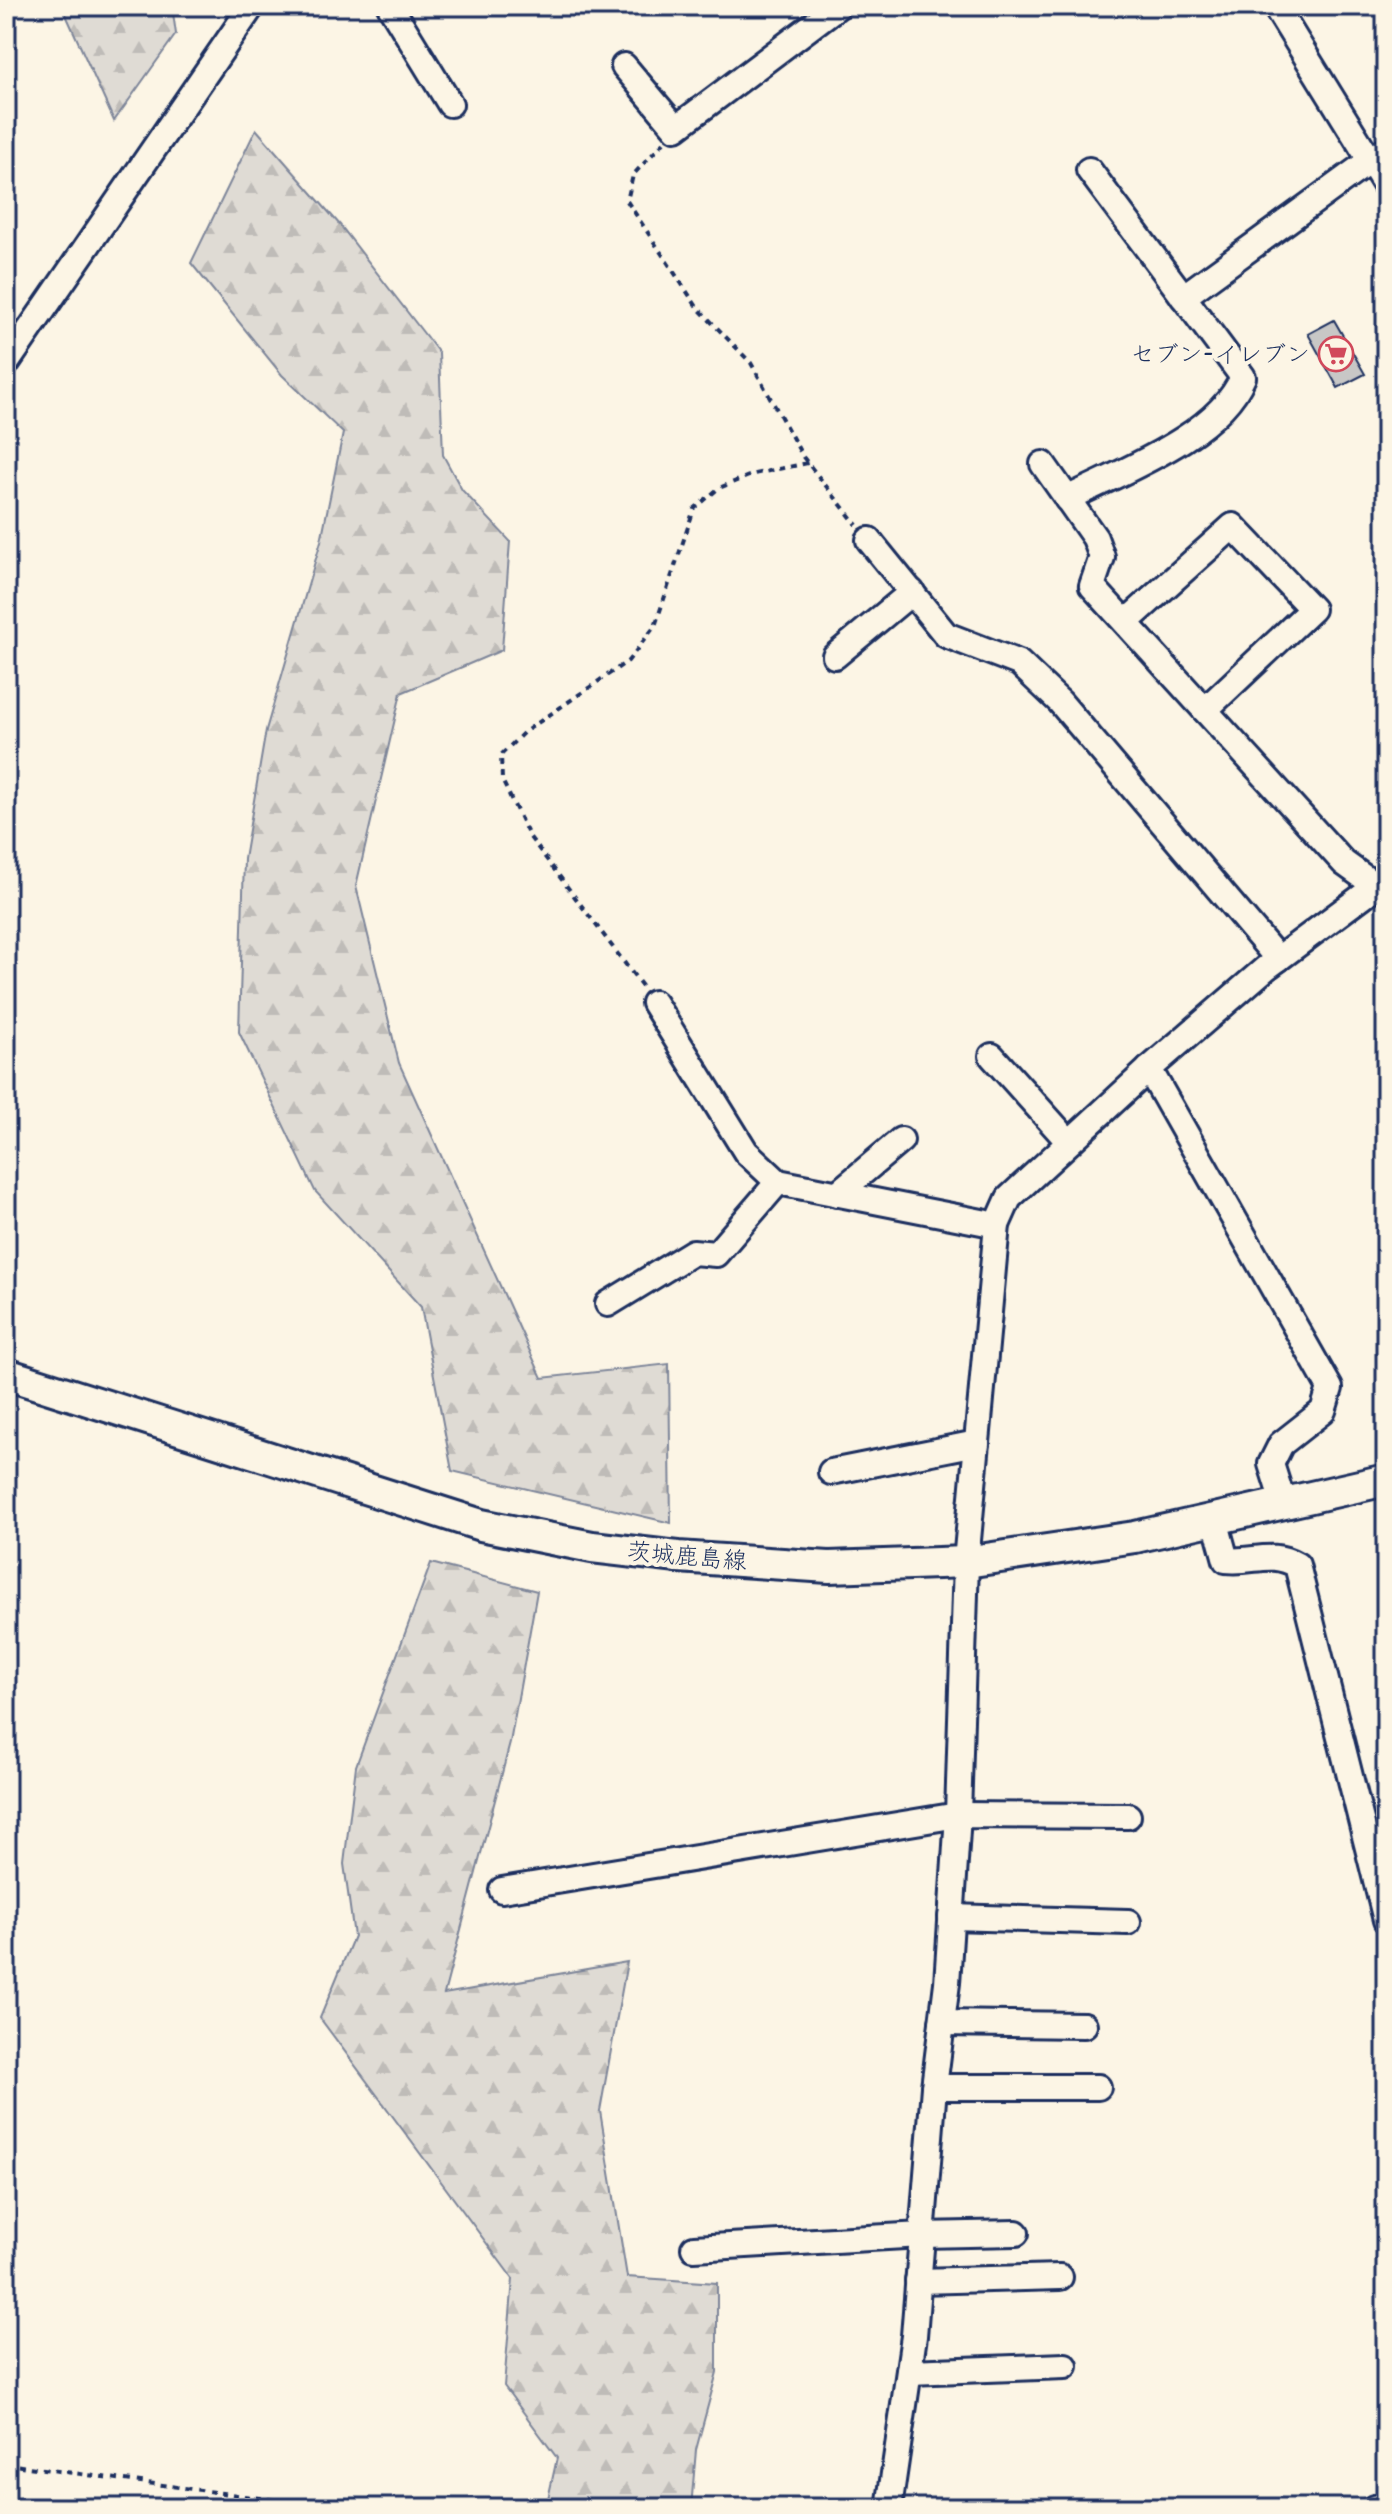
<svg xmlns="http://www.w3.org/2000/svg" width="1392" height="2514" font-family="'Playpen Sans','Klee One',sans-serif">
	<style>
		.forest { fill: url(#forest-firs); stroke: #7d8599; stroke-width: 2 }
		.building { fill: #c8c7c6; stroke: #1b2f5e; stroke-width: 2 }
		.lines { fill: none; stroke-linecap: round; stroke-linejoin: round }
		.minor-casing { stroke: #1b2f5e; stroke-width: 30 }
		.major-casing { stroke: #1b2f5e; stroke-width: 36 }
		.path { stroke: #1b2f5e; stroke-width: 4; stroke-dasharray: 6 6; stroke-linecap: butt }
		.minor { stroke: #fcf5e5; stroke-width: 24 }
		.major { stroke: #fcf5e5; stroke-width: 30 }
		.labels { text-anchor: middle; stroke-width: 8; stroke-linejoin: round; paint-order: stroke }
		.poi-label { font-size: 24px; fill: #1b2f5e; stroke: #fcf5e5; text-anchor: end }
		.street-label { font-size: 24px; fill: #1b2f5e; stroke: #fcf5e5 }
	</style>
	<defs>
		<pattern id="forest-firs" width="22" height="20" patternUnits="userSpaceOnUse" patternTransform="scale(2)"><rect width="22" height="20" fill="#dfdbd4"/><path d="M5 1l3.5 6h-7zM16 11l3.5 6h-7z" fill="#bfbcb8"/></pattern>
	</defs>
	<rect width="100%" height="100%" fill="#fcf5e5"/>
	<filter id="ink" filterUnits="userSpaceOnUse"><feTurbulence type="fractalNoise" baseFrequency=".0125" numOctaves="2"/><feDisplacementMap in="SourceGraphic" scale="16" xChannelSelector="R" yChannelSelector="G"/><feConvolveMatrix kernelMatrix="1 2 1 2 8 2 1 2 1" color-interpolation-filters="sRGB"/></filter>
	<g filter="url(#ink)">
		<!-- forest -->
		<g class="forest">
			<polygon points="62,6 172,6 176,34 114,121"/>
			<polygon points="256,129 340,225 439,353 443,455 462,490 510,541 502,650 401,693 356,886 399,1063 542,1378 669,1364 671,1523 452,1471 421,1307 315,1191 239,1032 244,859 266,730 321,541 343,433 282,375 191,263"/>
			<polygon points="431,1563 537,1591 510,1743 444,1994 627,1962 600,2111 627,2277 717,2283 717,2372 696,2450 691,2508 546,2508 557,2458 504,2386 513,2279 320,2018 354,1936 344,1864 356,1766"/>
		</g>
		<!-- building -->
		<polygon class="building" points="1334,320 1365,374 1338,388 1308,334"/>
		<g class="lines">
			<!-- minor casing -->
			<g class="minor-casing">
				<g id="minor">
					<polyline points="390,6 450,104"/>
					<polyline points="1275,6 1386,186"/>
					<polyline points="624,66 676,128 838,6"/>
					<polyline points="1183,297 1386,149"/>
					<polyline points="6,364 252,6"/>
					<polyline points="1043,464 1095,538 1102,557 1092,586 1344,863 1376,886"/>
					<path d="M1067,499C1122,471 1218,436 1243,377L1089,170"/>
					<polyline points="869,540 946,635 1019,663 1060,702 1278,959"/>
					<polyline points="1126,622 1233,526 1312,609 1205,710"/>
					<polyline points="835,656 912,592"/>
					<polyline points="654,1003 746,1152 778,1182 997,1225"/>
					<polyline points="992,1056 1069,1142"/>
					<polyline points="1149,1069 1330,1388 1323,1411 1281,1444 1271,1464 1284,1505"/>
					<polyline points="837,1194 901,1140"/>
					<polyline points="608,1304 693,1252 716,1254 778,1182"/>
					<polyline points="831,1472 977,1443"/>
					<path d="M1215,1520L1226,1560C1255,1563 1270,1550 1297,1565L1386,1920"/>
					<polyline points="502,1890 958,1815 1128,1816"/>
					<polyline points="951,1917 1128,1922"/>
					<polyline points="942,2023 1084,2025"/>
					<polyline points="934,2087 1098,2087"/>
					<polyline points="694,2248 922,2235 1016,2233"/>
					<polyline points="918,2281 1060,2277"/>
					<polyline points="909,2372 1065,2366"/>
					<polyline points="889,2508 914,2336 934,2087 947,1983 958,1815 966,1562 997,1225 1009,1198 1149,1069 1266,968 1376,886 1386,882"/>
					<polyline points="1374,2508 1386,2505"/>
				</g>
			</g>
			<!-- major casing -->
			<g class="major-casing">
				<polyline id="major" points="6,1374 481,1525 592,1547 678,1557 829,1567 966,1562 1135,1537 1386,1480"/>
			</g>
			<!-- path -->
			<g class="path">
				<polyline points="664,142 633,175 627,201 697,307 751,363 803,457 857,525"/>
				<polyline points="642,986 529,836 502,780 501,755 523,733 628,661 655,626 694,509 719,488 754,474 808,463"/>
				<polyline points="6,2464 334,2508"/>
			</g>
			<!-- minor -->
			<use href="#minor" class="minor"/>
			<!-- major -->
			<use href="#major" class="major"/>
		</g>
	</g>
	<!-- icons -->
	<defs>
		<g id="supermarket-ring" transform="scale(1.8)"><circle r="9.5" fill="#fcf5e5" stroke="#d1495b" stroke-width="1.5"/><path d="M-6-5.5h2.5l.6 2H6L4.5 2H-2.5L-4.4-4H-6ZM-1.5 3.2a1.3 1.3 0 1 0 .1 0ZM3 3.2a1.3 1.3 0 1 0 .1 0Z" fill="#d1495b"/></g>
	</defs>
	<g fill-rule="evenodd">
		<use href="#supermarket-ring" x="1336" y="354"/>
	</g>
	<g class="labels">
		<!-- poi labels -->
		<g class="poi-label">
			<text x="1310" y="362">セブン-イレブン</text>
		</g>
		<!-- street labels -->
		<g class="street-label">
			<text transform="translate(687 1556) rotate(5)" y="8">茨城鹿島線</text>
		</g>
	</g>
	<!-- margin -->
	<rect width="1392" height="2514" fill="none" stroke="#fcf5e5" stroke-width="32"/>
	<rect x="16" y="16" width="1360" height="2482" fill="none" stroke="#1b2f5e" stroke-width="3" filter="url(#ink)"/>
</svg>
